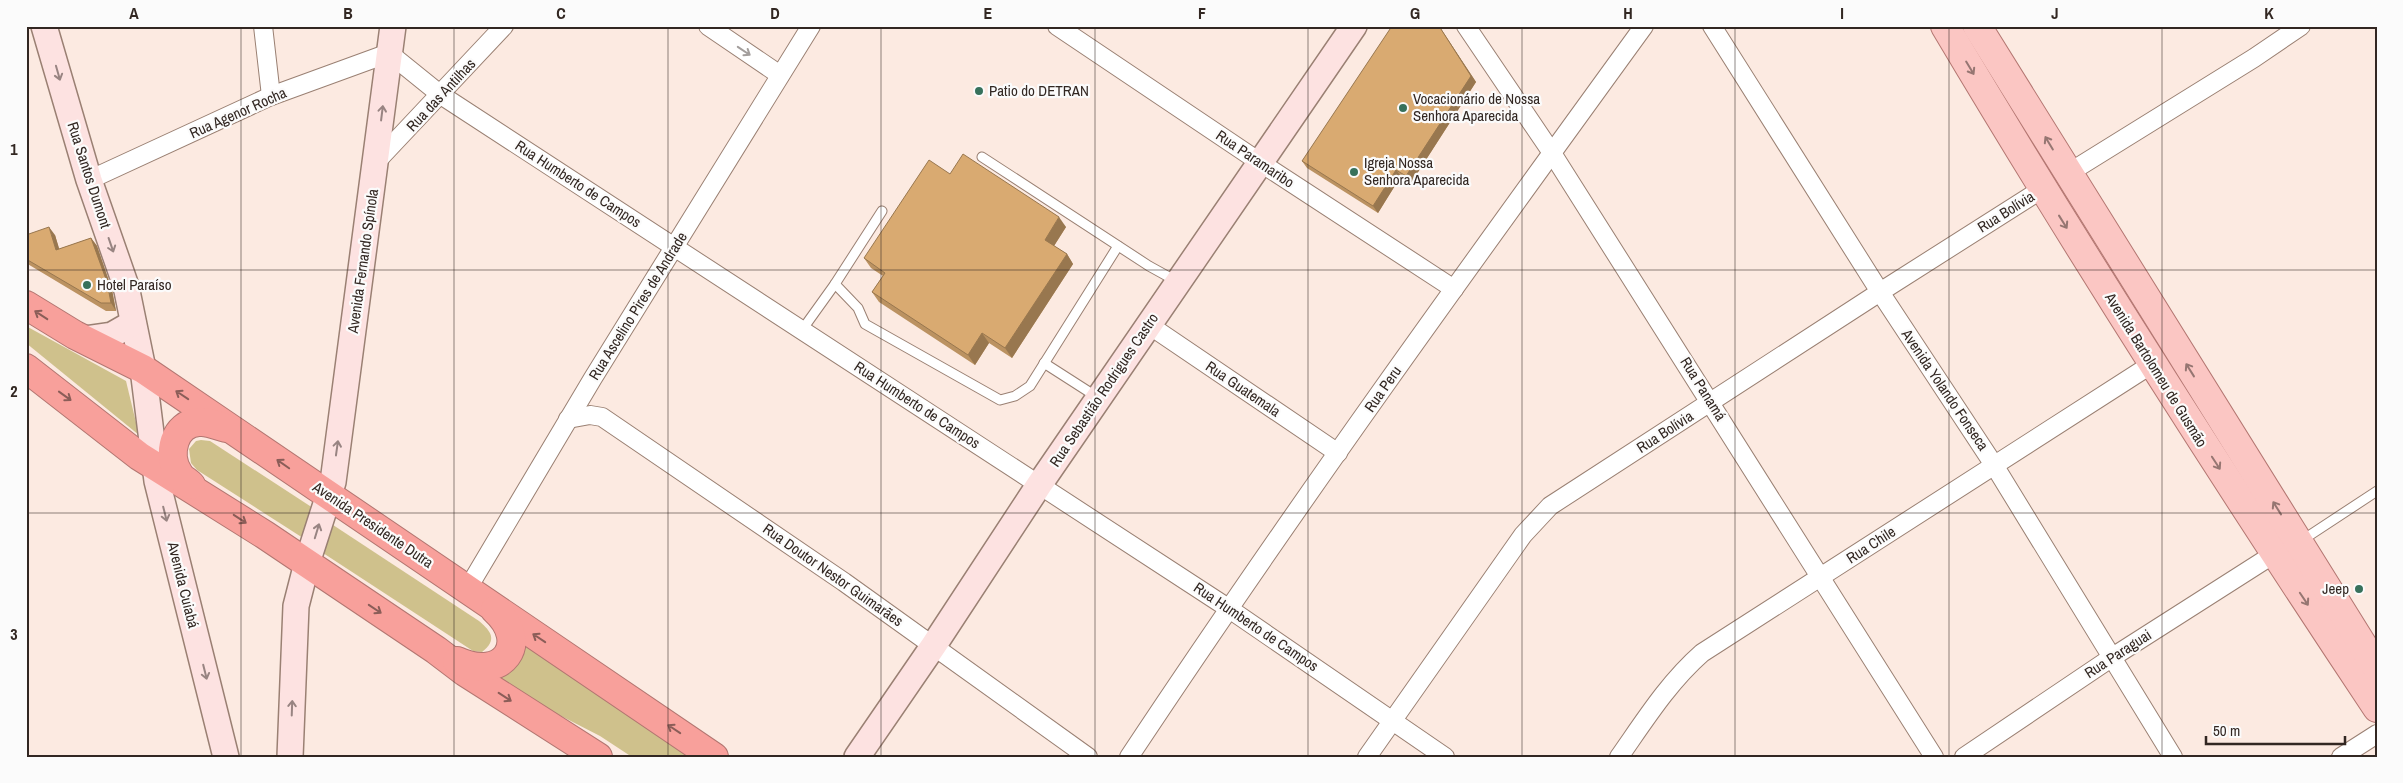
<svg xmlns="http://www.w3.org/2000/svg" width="2403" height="783" font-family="'Archivo Narrow',sans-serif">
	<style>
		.green { fill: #cfc18c }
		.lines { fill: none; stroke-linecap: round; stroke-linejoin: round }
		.lane-casing { stroke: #9a8073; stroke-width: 11 }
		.street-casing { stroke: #9a8073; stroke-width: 20 }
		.secondary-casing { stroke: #9a8073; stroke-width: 28 }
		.primary-casing { stroke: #b37671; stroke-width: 30 }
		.highway-casing { stroke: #b37671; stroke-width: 30 }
		.lane { stroke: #fff; stroke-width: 9 }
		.street { stroke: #fff; stroke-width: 18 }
		.secondary { stroke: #fde2e1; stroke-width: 25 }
		.primary { stroke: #fbc6c3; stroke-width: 28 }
		.highway { stroke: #f8a09b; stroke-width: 28 }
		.wall { fill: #bb9261 }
		.shaded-wall { fill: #98774f }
		.building { fill: #d9aa71; stroke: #98774f }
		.oneway { stroke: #a39e9c }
		.oneway2 { stroke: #967672 }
		.oneway3 { stroke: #988482 }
		.oneway4 { stroke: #8b5d58 }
		.grid { fill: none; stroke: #322722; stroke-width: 1; stroke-opacity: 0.55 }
		.poi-dot { fill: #37715b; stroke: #fbfbfb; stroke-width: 2 }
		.labels { text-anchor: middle; stroke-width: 4.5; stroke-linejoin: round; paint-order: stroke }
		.poi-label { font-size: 15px; fill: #322722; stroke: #fbfbfb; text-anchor: start }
		.street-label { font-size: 15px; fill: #322722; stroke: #fbfbfb }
		.neatline { fill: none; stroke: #322722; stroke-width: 2 }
		.grid-label { font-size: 16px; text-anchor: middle; font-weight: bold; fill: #322722 }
	</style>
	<rect width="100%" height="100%" fill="#fceae1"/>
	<!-- green -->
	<g class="green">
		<polygon points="26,326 126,381 139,435 26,343"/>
		<polygon points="201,440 210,441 313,508 303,538 197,470 191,463 189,449 196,441"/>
		<path d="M330,523L479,621C492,632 497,640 482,652L473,651L320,551Z"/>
		<polygon points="523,635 694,757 632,757 600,736 491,680"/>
	</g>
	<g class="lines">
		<!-- lane casing -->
		<g class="lane-casing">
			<g id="lane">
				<polyline points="982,157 1149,266 1178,282"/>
				<polyline points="835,284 858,308 865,324 1000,400 1015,396 1030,386 1118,246"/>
				<polyline points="802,330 835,284 882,211"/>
				<polyline points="1044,363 1097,397"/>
				<polyline points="2301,541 2377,491"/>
			</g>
		</g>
		<!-- street casing -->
		<g class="street-casing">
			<g id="street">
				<polyline points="263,26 271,96"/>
				<polyline points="708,26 780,75"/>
				<polyline points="1057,26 1261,163 1454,289"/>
				<polyline points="1466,26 1552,153 1934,757"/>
				<polyline points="1712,26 1880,292 1994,465 2173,757"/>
				<polyline points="376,162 504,26"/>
				<polyline points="2067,174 2254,58 2301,26"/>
				<polyline points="89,180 271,96 389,53 441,95 1228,608 1445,757"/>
				<polyline points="1149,325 1338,453"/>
				<polyline points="568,419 590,415 602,417 844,582 1088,757"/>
				<polyline points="468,588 593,378 811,26"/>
				<path d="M1129,757C1294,508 1469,267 1644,26"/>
				<polyline points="1367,757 1523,535 1550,506 1880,292 2042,189"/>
				<path d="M1619,757C1645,720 1668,683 1702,653L2152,364"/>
				<polyline points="1964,757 2111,658 2274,554"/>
				<polyline points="2341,757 2377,734"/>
			</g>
		</g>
		<!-- secondary casing -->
		<g class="secondary-casing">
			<g id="secondary">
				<polyline points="44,26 89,180 126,286 143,369 157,481 226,757"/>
				<polyline points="84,339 112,335 133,323"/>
				<polyline points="290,757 296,606 307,563 333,482 393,26"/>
				<polyline points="857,757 934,645 1039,485 1354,26"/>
			</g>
		</g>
		<!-- primary casing -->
		<g class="primary-casing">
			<g id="primary">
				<path d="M1945,26C2083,258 2228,484 2377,708"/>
				<polyline points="1977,26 2377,668"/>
			</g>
		</g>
		<!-- highway casing -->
		<g class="highway-casing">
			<g id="highway">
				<polyline points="26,305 75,335 143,369 714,757"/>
				<polyline points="26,368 139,456 265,535 436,650 465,672 598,757"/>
				<path d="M191,485C187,481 181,478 179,474C166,455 174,423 199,422C208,421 218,426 226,428"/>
				<path d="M457,661C503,682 531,643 495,610"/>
			</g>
		</g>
		<!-- lane -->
		<use href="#lane" class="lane"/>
		<!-- street -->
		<use href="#street" class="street"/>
		<!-- secondary -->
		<use href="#secondary" class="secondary"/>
		<!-- primary -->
		<use href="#primary" class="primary"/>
		<!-- highway -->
		<use href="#highway" class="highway"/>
	</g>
	<!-- wall -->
	<g class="wall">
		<polygon points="1439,26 1476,82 1411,183 1401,176 1378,213 1307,168 1302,161"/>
		<polygon points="950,174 1066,227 1054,246 1067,254 1073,264 1012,358 989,343 975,365 879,302 872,292 883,276 871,268 864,258"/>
		<polygon points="26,235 55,235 59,249 91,238 97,246 112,290 116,311 106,311 26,263"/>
	</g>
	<!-- shaded-wall -->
	<g class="shaded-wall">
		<polygon points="1439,26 1476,82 1411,183 1406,176"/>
		<polygon points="1396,170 1401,176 1378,213 1373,206"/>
		<polygon points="1059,217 1066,227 1052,249 1045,240"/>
		<polygon points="49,227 55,235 62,258 56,250"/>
		<polygon points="91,238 97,246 112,290 116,311 111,303"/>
		<polygon points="1067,254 1073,264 1012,358 1005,348"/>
		<polygon points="982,333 989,343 975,365 968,355"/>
	</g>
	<!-- building -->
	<g class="building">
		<polygon points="1392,26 1439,26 1471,76 1406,176 1396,170 1373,206 1302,161"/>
		<polygon points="963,154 1059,217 1045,240 1067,254 1005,348 982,333 968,355 872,292 885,273 864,258 929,160 950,174"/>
		<polygon points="49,227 56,250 91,238 107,282 111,303 101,303 26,259 26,235"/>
	</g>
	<!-- one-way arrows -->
	<defs><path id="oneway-shaft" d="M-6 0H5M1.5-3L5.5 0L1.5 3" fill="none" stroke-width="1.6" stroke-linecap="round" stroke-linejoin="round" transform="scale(1.25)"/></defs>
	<use class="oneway" href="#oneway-shaft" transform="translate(744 51) rotate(34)"/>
	<g class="oneway2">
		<use href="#oneway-shaft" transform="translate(1970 68) rotate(59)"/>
		<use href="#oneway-shaft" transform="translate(2049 143) rotate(-121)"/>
		<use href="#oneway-shaft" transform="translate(2063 222) rotate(58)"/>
		<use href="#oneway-shaft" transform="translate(2190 370) rotate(-122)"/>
		<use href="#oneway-shaft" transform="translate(2216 463) rotate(57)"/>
		<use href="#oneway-shaft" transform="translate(2277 508) rotate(-122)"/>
		<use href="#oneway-shaft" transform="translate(2304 599) rotate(56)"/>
	</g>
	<g class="oneway3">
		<use href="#oneway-shaft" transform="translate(58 73) rotate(74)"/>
		<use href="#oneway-shaft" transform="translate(382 113) rotate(-83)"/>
		<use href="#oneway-shaft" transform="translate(111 245) rotate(71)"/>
		<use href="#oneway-shaft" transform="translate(337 448) rotate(-82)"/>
		<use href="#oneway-shaft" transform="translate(165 514) rotate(76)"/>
		<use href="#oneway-shaft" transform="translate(317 531) rotate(-73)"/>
		<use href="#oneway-shaft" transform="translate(205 672) rotate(76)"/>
		<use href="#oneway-shaft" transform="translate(292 708) rotate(-88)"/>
	</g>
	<g class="oneway4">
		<use href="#oneway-shaft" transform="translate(41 315) rotate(-147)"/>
		<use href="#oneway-shaft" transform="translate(182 395) rotate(-146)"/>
		<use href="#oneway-shaft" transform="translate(65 396) rotate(36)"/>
		<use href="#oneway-shaft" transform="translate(283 464) rotate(-145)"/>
		<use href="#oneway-shaft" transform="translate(240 519) rotate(33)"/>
		<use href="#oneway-shaft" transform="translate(375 609) rotate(34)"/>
		<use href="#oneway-shaft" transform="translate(539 638) rotate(-146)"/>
		<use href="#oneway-shaft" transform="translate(505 697) rotate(33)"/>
		<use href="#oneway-shaft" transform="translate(674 729) rotate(-146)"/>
	</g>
	<!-- grid -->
	<path class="grid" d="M241,26V757M454,26V757M668,26V757M881,26V757M1095,26V757M1308,26V757M1522,26V757M1735,26V757M1949,26V757M2162,26V757M26,270H2377M26,513H2377"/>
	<!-- markers -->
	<g class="poi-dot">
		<circle cx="979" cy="91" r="5"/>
		<circle cx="1403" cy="108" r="5"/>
		<circle cx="1354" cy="172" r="5"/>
		<circle cx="87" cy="285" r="5"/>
		<circle cx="2359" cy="589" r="5"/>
	</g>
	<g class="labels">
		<!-- poi labels -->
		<g class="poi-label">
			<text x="989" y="96">Patio do DETRAN</text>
			<text x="1413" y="104">Vocacionário de Nossa<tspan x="1413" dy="17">Senhora Aparecida</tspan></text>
			<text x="1364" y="168">Igreja Nossa<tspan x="1364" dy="17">Senhora Aparecida</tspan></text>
			<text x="97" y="290">Hotel Paraíso</text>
			<text x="2349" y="594" text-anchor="end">Jeep</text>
		</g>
		<!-- street labels -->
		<g class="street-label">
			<text transform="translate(441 95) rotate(-47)" y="5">Rua das Antilhas</text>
			<text transform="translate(238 113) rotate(-24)" y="5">Rua Agenor Rocha</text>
			<text transform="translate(1255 159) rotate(34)" y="5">Rua Paramaribo</text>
			<text transform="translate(89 175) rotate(72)" y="5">Rua Santos Dumont</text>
			<text transform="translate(578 184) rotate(33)" y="5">Rua Humberto de Campos</text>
			<text transform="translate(2006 212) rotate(-32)" y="5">Rua Bolívia</text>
			<text transform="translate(363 261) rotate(-82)" y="5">Avenida Fernando Spínola</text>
			<text transform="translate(638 306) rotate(-58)" y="5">Rua Ascelino Pires de Andrade</text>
			<text transform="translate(2156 370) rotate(58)" y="5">Avenida Bartolomeu de Gusmão</text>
			<text transform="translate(1243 389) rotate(34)" y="5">Rua Guatemala</text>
			<text transform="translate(1383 389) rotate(-55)" y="5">Rua Peru</text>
			<text transform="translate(1703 389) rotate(58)" y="5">Rua Panamá</text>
			<text transform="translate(1104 390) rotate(-56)" y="5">Rua Sebastião Rodrigues Castro</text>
			<text transform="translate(1945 390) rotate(56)" y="5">Avenida Yolando Fonseca</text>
			<text transform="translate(917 405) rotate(33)" y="5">Rua Humberto de Campos</text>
			<text transform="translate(1665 432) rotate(-33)" y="5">Rua Bolívia</text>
			<text transform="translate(373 525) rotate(34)" y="5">Avenida Presidente Dutra</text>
			<text transform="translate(1871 545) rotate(-33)" y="5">Rua Chile</text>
			<text transform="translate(833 575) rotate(35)" y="5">Rua Doutor Nestor Guimarães</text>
			<text transform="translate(183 585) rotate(76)" y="5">Avenida Cuiabá</text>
			<text transform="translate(1256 627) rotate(34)" y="5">Rua Humberto de Campos</text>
			<text transform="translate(2118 654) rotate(-33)" y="5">Rua Paraguai</text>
		</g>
	</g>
	<!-- border -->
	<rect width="2403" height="783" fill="none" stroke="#fbfbfb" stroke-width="55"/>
	<!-- scale -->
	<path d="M2206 736v8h139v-8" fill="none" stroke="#322722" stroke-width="2.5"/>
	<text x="2213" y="736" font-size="15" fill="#322722" stroke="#fbfbfb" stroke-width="4" paint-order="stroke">50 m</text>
	<rect x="28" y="28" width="2348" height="728" class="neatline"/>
	<g class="grid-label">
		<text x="134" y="19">A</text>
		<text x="348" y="19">B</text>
		<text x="561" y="19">C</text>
		<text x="775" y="19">D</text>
		<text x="988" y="19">E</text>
		<text x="1202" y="19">F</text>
		<text x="1415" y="19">G</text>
		<text x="1628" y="19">H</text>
		<text x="1842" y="19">I</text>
		<text x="2055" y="19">J</text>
		<text x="2269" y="19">K</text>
		<text x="14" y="155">1</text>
		<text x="14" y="397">2</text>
		<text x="14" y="640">3</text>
	</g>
</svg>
